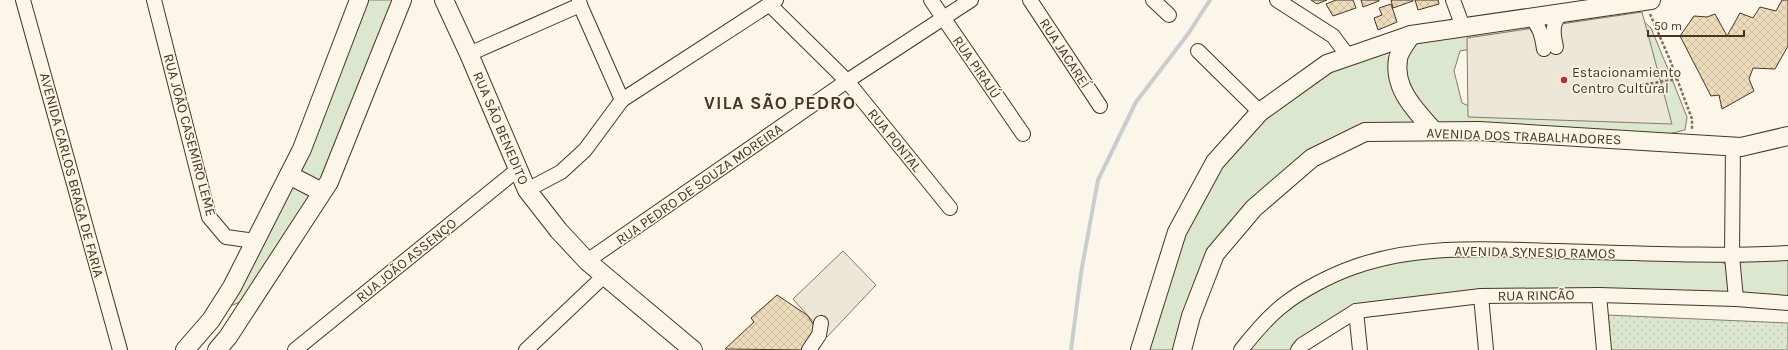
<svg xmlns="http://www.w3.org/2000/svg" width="1788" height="350" font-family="Karla,sans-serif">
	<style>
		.grass { fill: #dce7d0; stroke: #887966 }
		.park { fill: url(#park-dots); stroke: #887966 }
		.parking { fill: #ede7d9; stroke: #887966 }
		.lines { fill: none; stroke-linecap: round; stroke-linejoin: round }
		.stream { stroke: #c9cecd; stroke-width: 4 }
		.building { fill: url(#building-cross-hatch); stroke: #4a3520 }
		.minor-casing { stroke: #4a3520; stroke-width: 16 }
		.major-casing { stroke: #4a3520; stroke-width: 20 }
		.path { stroke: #7f6f5c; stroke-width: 2.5; stroke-dasharray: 3 2; stroke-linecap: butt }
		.minor { stroke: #fbf6e9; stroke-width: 14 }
		.major { stroke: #fbf6e9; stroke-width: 18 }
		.poi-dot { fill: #c62828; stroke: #fbf6e9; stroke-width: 1.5 }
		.labels { text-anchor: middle; stroke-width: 3; stroke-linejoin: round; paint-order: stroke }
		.street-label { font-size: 14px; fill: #4a3520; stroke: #fbf6e9 }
		.poi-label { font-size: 14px; fill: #4a3520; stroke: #fbf6e9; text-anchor: start }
		.district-label { font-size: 18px; font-weight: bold; letter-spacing: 1px; fill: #4a3520; stroke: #fbf6e9 }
	</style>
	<defs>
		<pattern id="park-dots" width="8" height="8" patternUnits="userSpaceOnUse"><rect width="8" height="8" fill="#dce7d0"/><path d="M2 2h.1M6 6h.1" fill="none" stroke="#bec7b2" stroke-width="1.8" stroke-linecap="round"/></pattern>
		<pattern id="building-cross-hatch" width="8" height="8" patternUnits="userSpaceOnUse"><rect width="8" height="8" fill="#ecdcbc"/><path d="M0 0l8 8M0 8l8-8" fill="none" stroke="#ccbda1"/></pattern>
	</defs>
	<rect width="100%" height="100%" fill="#fbf6e9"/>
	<!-- grass -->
	<g class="grass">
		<polygon points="363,0 395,0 326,175 319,181 295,173"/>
		<polygon points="1639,17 1651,28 1670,74 1687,117 1685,130 1664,135 1435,127 1402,74 1412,38 1528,21 1538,35 1489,46 1460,51 1454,71 1462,103 1490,115"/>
		<polygon points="1400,42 1391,61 1422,124 1364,128 1224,235 1177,350 1146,350 1182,233 1220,165 1263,115 1315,77"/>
		<polygon points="291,182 316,196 240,302 228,307"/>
		<polygon points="1527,255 1716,258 1729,267 1731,283 1727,295 1360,304 1292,350 1247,350 1281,315 1313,292 1348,275 1395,261 1457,256"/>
		<polygon points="1788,258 1788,298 1743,293 1738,278 1739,263 1748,261"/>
	</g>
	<!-- park -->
	<polygon class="park" points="1606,315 1788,323 1788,350 1610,350"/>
	<!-- parking -->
	<g class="parking">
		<polygon points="1642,12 1672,124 1468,117 1467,38"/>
		<polygon points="843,251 876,285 827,337 793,299"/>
	</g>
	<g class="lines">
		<!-- stream -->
		<polyline class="stream" points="1071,350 1081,273 1098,180 1136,102 1188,34 1210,0"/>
	</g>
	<!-- building -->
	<g class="building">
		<polygon points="1311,0 1327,0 1317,4"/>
		<polygon points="1336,0 1353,0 1356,8 1333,16 1326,4"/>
		<polygon points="1361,0 1379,0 1379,1 1363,7"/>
		<polygon points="1391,0 1413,0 1413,1 1393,8"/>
		<polygon points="1415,0 1438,0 1439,4 1418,10"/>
		<polygon points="1782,0 1788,0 1788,46 1775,69 1753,68 1749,79 1754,91 1722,109 1719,95 1711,96 1680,36 1694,16 1707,17 1715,14 1727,36 1740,13 1753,18 1760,7 1776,11"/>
		<polygon points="1391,4 1397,22 1378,30 1374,18 1382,15 1379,8"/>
		<polygon points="777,295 807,315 816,328 806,350 725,349 754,322 751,318"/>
	</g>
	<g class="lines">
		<!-- minor casing -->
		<g class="minor-casing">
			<g id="minor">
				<polyline points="23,0 120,350"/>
				<polyline points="154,0 209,217 226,237 255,241"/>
				<polyline points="931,0 1023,134"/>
				<polyline points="1030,0 1100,106"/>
				<polyline points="1153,0 1169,15"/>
				<polyline points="1277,0 1333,36 1348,56"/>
				<polyline points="1453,0 1463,27"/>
				<polyline points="770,5 847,81 950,208"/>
				<path d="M1530,17C1540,26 1542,36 1544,49"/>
				<path d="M1556,47C1553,34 1551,22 1562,13"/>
				<polyline points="1198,51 1260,112"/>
				<polyline points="469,54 580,5"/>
				<polyline points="622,100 776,0"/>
				<polyline points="1733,146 1732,256 1736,299"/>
				<polyline points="527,190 561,172 585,150 622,100 580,5 579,0"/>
				<polyline points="587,261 847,81 971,0"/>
				<polyline points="1599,295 1604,350"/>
				<polyline points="1481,296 1486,350"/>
				<polyline points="1356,311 1360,350"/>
				<polyline points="295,350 517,170"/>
				<polyline points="526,350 604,276"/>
				<polyline points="809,350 819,335 821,323"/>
				<path d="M1241,350C1252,336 1268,317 1282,306C1300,291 1331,275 1354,267C1419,244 1490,249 1558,251C1635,253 1711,257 1788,253"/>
				<polyline points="1298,350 1302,345 1356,311 1481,296 1599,295 1736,299 1788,303"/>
			</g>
		</g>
		<!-- major casing -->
		<g class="major-casing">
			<g id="major">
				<polyline points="444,0 469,54 527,190 559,231 587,261 693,350"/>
				<path d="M1411,35C1407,42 1399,51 1398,59C1393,89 1416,111 1434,131"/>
				<polyline points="289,175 322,192"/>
				<polyline points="185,350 211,320 232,287 302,149 359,0"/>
				<polyline points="217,350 228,337 329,182 402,0"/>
				<polyline points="1140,350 1177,232 1215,162 1260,112 1327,64 1411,35 1651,0"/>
				<polyline points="1182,350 1191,316 1215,254 1254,208 1312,158 1365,132 1479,131 1741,147 1788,136"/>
			</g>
		</g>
		<!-- path -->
		<g class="path">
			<polyline points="1650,14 1670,60 1692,119 1692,129"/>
			<polyline points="1621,85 1630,87 1677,79"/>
		</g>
		<!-- minor -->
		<use href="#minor" class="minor"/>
		<!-- major -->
		<use href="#major" class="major"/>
	</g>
	<!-- markers -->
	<circle class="poi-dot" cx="1564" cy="80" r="4"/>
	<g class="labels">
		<!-- street labels -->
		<g class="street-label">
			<text transform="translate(1065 53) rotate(57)" y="5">RUA JACAREÍ</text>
			<text transform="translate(977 67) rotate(55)" y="5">RUA PIRAJÚ</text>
			<text transform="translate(501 128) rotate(67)" y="5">RUA SÃO BENEDITO</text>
			<text transform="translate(190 135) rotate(75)" y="5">RUA JOÃO CASEMIRO LEME</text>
			<text transform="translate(1524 136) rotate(2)" y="5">AVENIDA DOS TRABALHADORES</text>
			<text transform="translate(895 140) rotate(51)" y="5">RUA PONTAL</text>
			<text transform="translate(72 175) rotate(75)" y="5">AVENIDA CARLOS BRAGA DE FARIA</text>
			<text transform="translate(699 184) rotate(-35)" y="5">RUA PEDRO DE SOUZA MOREIRA</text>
			<text transform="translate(1535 252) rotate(1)" y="5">AVENIDA SYNESIO RAMOS</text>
			<text transform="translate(406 260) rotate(-39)" y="5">RUA JOÃO ASSENÇO</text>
			<text transform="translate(1536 295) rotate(-1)" y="5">RUA RINCÃO</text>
		</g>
		<!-- poi labels -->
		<g class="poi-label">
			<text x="1572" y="77">Estacionamiento<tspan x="1572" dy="16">Centro Cultural</tspan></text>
		</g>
		<!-- district labels -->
		<g class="district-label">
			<text x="780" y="109">VILA SÃO PEDRO</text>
		</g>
	</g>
	<!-- scale -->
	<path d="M1648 30v6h96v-6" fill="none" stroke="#4a3520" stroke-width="2"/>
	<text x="1654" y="30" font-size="12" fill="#4a3520" stroke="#fbf6e9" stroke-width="3" paint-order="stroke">50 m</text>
</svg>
